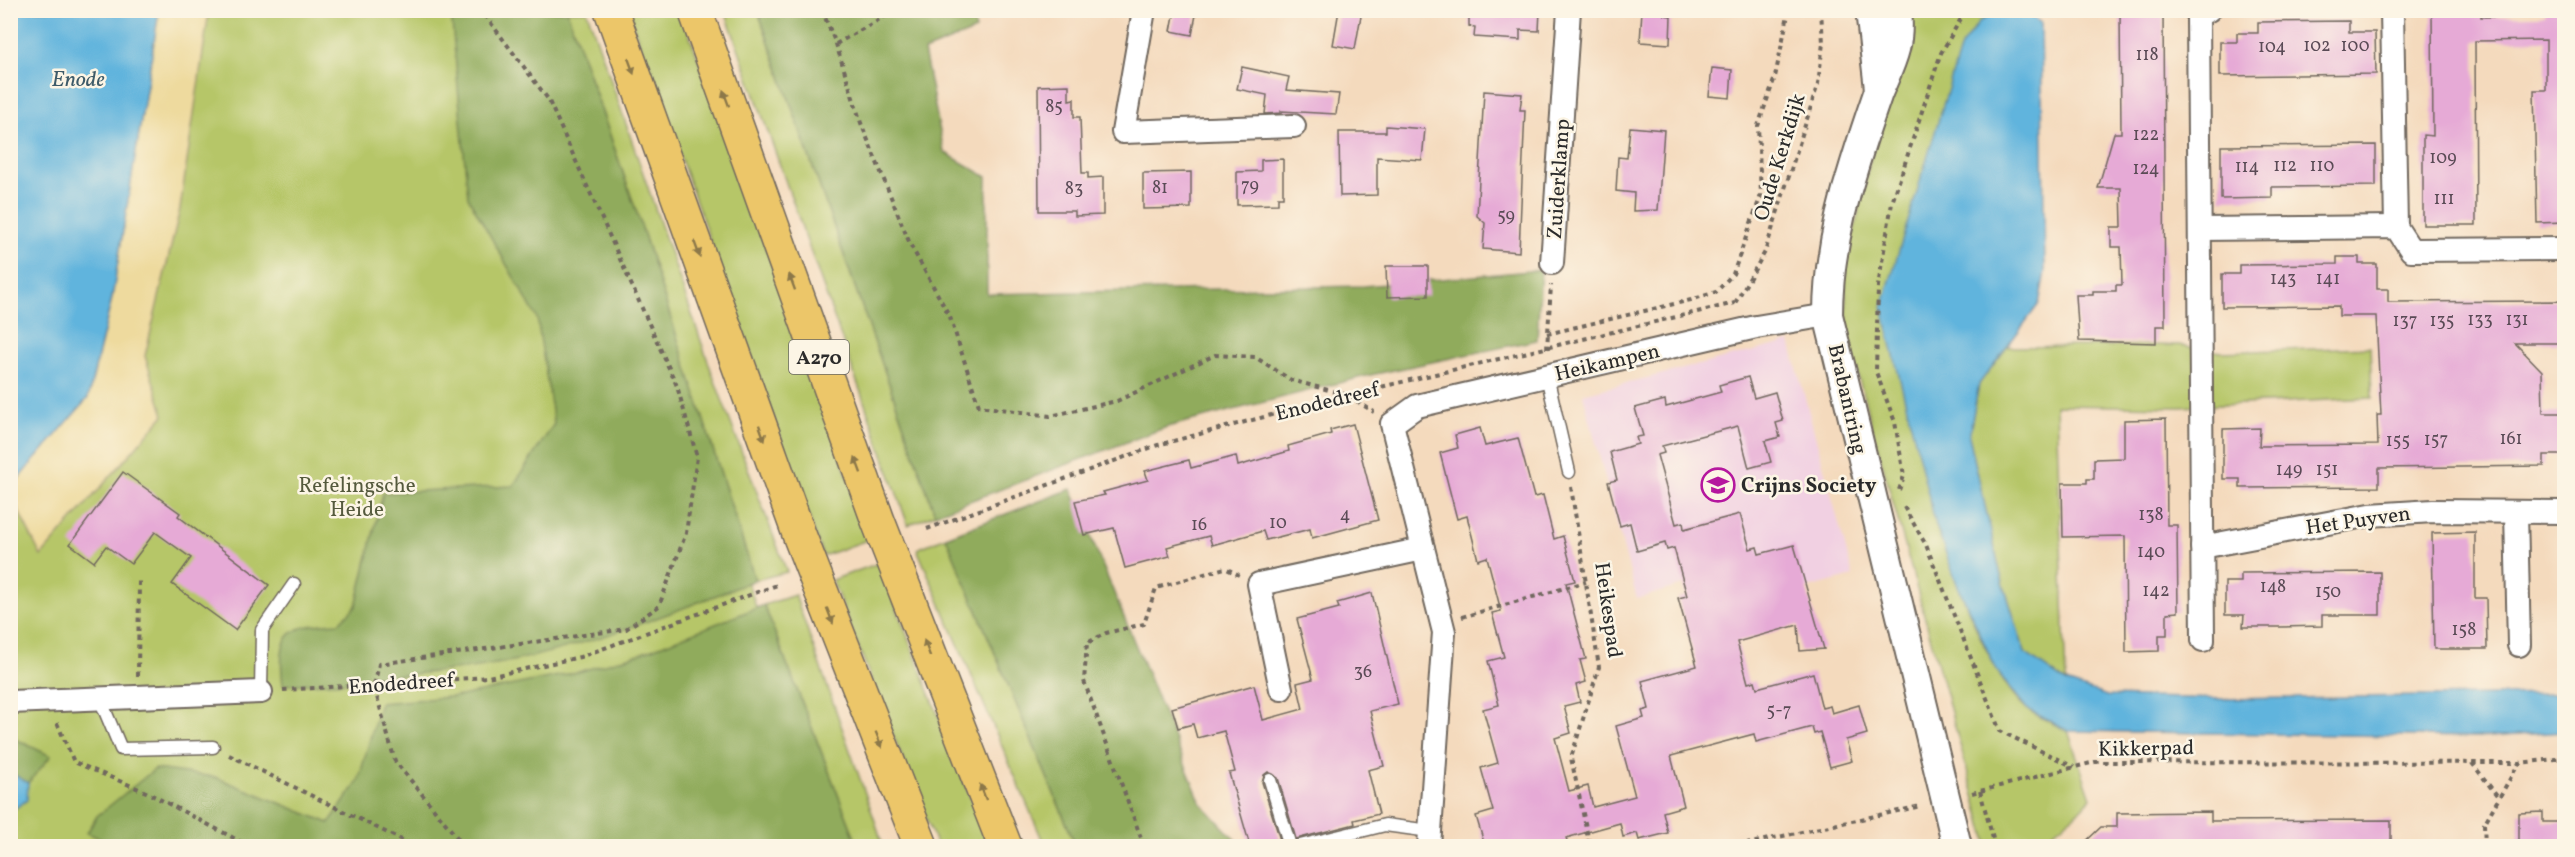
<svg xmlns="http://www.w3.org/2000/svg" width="2575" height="857" font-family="Vollkorn,serif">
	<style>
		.built { fill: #f1d0e2 }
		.green { fill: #b6c668; stroke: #70784a; stroke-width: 1.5 }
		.forest { fill: #90ab5c; stroke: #5e6b44; stroke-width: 1.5 }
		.sand { fill: #eeda9e; stroke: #8c8264; stroke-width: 1.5 }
		.water { fill: #61b4dd; stroke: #467084; stroke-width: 1.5 }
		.building { fill: #e6aad6 }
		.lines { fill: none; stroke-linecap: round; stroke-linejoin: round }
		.service-casing { stroke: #71685e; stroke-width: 15 }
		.minor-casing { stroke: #71685e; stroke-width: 26 }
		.tertiary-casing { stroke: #71685e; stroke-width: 32 }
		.motorway-casing { stroke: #71685e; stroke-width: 36 }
		.path { stroke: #71685e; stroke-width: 4; stroke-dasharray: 4.5 4.5; stroke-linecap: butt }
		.service { stroke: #fff; stroke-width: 12 }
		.minor { stroke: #fff; stroke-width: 22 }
		.tertiary { stroke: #fff; stroke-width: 28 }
		.motorway { stroke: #ecc669; stroke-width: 33 }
		.oneway { fill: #8c784a }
		.labels { text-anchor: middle; stroke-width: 5; stroke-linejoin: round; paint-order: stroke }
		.number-label { font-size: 18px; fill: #5a4b56 }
		.shield { fill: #fcf5e5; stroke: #6a6863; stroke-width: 1.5 }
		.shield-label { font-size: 20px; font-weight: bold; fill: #2b2b2b }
		.street-label { font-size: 21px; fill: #2b2b2b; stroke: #fcf5e5 }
		.park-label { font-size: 21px; fill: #555a3d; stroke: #fcf5e5 }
		.poi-label { font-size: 21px; font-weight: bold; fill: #2b2b2b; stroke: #fcf5e5; text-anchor: start }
		.water-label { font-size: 22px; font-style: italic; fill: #3e5b69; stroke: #fcf5e5 }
	</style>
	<rect width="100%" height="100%" fill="#fcf5e5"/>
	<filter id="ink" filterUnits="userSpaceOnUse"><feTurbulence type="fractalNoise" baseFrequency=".0167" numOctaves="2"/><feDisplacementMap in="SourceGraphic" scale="12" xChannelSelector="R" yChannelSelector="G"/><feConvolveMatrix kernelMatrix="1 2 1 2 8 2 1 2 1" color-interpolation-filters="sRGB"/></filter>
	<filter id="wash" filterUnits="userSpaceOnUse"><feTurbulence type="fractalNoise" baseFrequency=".008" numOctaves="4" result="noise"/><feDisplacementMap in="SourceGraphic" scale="24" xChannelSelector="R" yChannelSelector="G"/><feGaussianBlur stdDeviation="1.35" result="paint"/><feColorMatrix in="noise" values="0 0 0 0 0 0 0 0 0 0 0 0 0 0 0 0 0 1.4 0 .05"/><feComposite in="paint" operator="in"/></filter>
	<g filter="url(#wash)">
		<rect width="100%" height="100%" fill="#f4dabd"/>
		<!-- built -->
		<polygon class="built" points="1790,342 1853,576 1710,614 1699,580 1637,599 1583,394"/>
		<!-- green -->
		<g class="green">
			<polygon points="10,11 561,11 808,766 840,846 11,846"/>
			<polygon points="567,11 587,11 712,373 787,572 755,580 640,222"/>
			<polygon points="628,11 681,11 870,539 823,556"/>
			<polygon points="725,11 758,11 935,514 908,525"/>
			<path d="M1904,11H1998L1979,22L1936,526C1954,574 1989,677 2027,709C2038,718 2055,724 2068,731L2091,798L2075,815L2034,846H1988L1847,336L1845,271Z"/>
			<polygon points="2179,345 2221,352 2370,347 2372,398 2179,407 2056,405 2066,682 2025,653 2001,576 1969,436 1979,384 2007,347"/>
			<polygon points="946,537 1076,846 1045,846 917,549"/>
			<polygon points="879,563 989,846 937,846 832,580"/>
			<polygon points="795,595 876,824 883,846 858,846 764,605"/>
		</g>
		<!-- forest -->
		<g class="forest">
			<path d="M451,11H567L640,222L755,580C677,611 599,642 517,660C471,670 424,673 377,677L376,681L283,685C277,633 287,625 339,623L356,606L383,493L513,486L554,424L537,318L468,197Z"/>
			<polygon points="758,11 971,11 976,30 924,51 944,152 987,177 987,294 1364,286 1541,270 1537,340 1366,376 1167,427 935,514"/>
			<polygon points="1071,489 1201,803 1241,846 1076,846 946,537"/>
			<polygon points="764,605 858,846 118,846 87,833 97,816 155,769 215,777 329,823 358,782 380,703 461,696 578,672 639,654"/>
			<polygon points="11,737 51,756 28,783 11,773"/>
		</g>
		<!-- sand -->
		<polygon class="sand" points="159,11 209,11 180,209 145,356 164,415 41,556 11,496 11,487 88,398 112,298"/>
		<!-- water -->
		<g class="water">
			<polygon points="11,10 159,11 112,298 88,398 11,487"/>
			<polygon points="1998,11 2023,11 2041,23 2045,272 2039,304 1979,384 1969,436 2001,576 2025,653 2066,682 2107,696 2226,699 2564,694 2564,732 2486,737 2068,731 2027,709 1997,671 1957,584 1936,526 1882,307 1961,46 1979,22"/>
			<polygon points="11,773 28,783 27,800 11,811"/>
		</g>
		<g id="blocks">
			<!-- building -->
			<g class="building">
				<polygon points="1175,10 1197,10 1192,35 1171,31"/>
				<polygon points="1339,10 1362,10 1355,49 1333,45"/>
				<polygon points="1469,10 1540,10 1539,31 1520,30 1520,40 1474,37 1475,27 1469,26"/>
				<polygon points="1642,10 1664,10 1664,15 1671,16 1670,44 1640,42"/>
				<polygon points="2120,10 2163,10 2165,326 2156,326 2156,343 2079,341 2076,295 2093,295 2093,291 2116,291 2116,285 2122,285 2121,247 2111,247 2111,227 2122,227 2121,188 2098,188 2114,133 2121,133"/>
				<polygon points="2432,10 2481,10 2481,17 2538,16 2545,15 2545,10 2565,10 2565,222 2537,223 2534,90 2546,90 2546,40 2475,41 2476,225 2423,225 2423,135 2433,136"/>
				<polygon points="2349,21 2349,32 2375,32 2376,74 2220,76 2220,42 2237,42 2237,33 2258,33 2258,22"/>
				<polygon points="1242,67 1289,77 1286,90 1339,94 1336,114 1281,111 1281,113 1265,114 1267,95 1237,89"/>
				<polygon points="1712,68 1732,70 1730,98 1709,96"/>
				<polygon points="1069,85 1069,100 1074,99 1074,117 1080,117 1082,173 1088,173 1088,178 1103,177 1103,215 1075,216 1075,211 1039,211 1038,86"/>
				<polygon points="1484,91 1522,94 1520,110 1525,110 1519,252 1483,249 1485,223 1477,216"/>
				<polygon points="1386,126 1425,129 1422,160 1377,157 1377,195 1340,196 1339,132 1386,132"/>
				<polygon points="1630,127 1664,130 1658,210 1633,211 1634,193 1616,191 1618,157 1627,158"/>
				<polygon points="2376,145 2376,186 2272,187 2272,198 2221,199 2221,146"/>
				<polygon points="1283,159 1283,197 1278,197 1278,204 1237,205 1237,172 1261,171 1261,160"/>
				<polygon points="1191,172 1191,208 1143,209 1143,173"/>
				<polygon points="2337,257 2359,257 2359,264 2377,264 2377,289 2388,289 2388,302 2565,301 2565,343 2515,343 2542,371 2543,413 2565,413 2565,455 2544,455 2544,466 2379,468 2379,487 2240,488 2240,479 2223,479 2223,429 2260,428 2259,446 2378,445 2377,415 2381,415 2376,316 2339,316 2339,306 2222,307 2222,274 2239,274 2239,265 2337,264"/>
				<polygon points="1386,266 1428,266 1428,296 1387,297"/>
				<polygon points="1748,377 1754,398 1775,392 1783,421 1776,423 1780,437 1765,441 1771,462 1749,468 1738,426 1662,446 1664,453 1657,455 1676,524 1683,522 1684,529 1740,514 1750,549 1757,547 1759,554 1794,545 1824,649 1800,651 1798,625 1737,642 1748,683 1755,681 1757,688 1813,673 1822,708 1830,706 1832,713 1859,705 1867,734 1846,740 1852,761 1830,767 1820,732 1814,734 1812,727 1756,742 1754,734 1671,756 1684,806 1663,812 1668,833 1639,840 1637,833 1623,837 1620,823 1566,838 1569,846 1485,846 1476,816 1493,811 1481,768 1498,763 1483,709 1499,705 1488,661 1504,657 1492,613 1501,611 1487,557 1478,560 1467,516 1457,519 1440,453 1458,448 1455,435 1480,428 1485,446 1518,438 1534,497 1543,495 1554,539 1563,536 1575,581 1566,583 1586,659 1580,660 1586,682 1576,685 1580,702 1564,706 1571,733 1555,738 1569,791 1588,786 1593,807 1635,796 1616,726 1644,718 1642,711 1649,709 1642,681 1697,666 1678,598 1687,596 1674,548 1667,550 1665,543 1637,551 1630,523 1620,526 1608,482 1617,480 1610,452 1638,444 1636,437 1643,436 1635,408 1665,400 1666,407 1721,392 1719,385"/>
				<polygon points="2166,419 2167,525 2177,525 2178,612 2167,613 2167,635 2159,635 2159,651 2126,652 2125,536 2063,537 2062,483 2087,483 2087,479 2094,479 2094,459 2124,458 2124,420"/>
				<polygon points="1353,424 1378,520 1312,538 1310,529 1266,540 1263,531 1212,545 1209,536 1167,547 1170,556 1125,568 1114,528 1084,535 1075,501 1105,495 1103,492 1148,480 1145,471 1189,460 1191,468 1236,456 1238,466 1289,451 1288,446 1331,434 1330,430"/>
				<polygon points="123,472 180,513 178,516 269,585 235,630 172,584 191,558 155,532 131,564 106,546 94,562 70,544"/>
				<polygon points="2475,532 2475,598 2486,598 2487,649 2434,649 2432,533"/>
				<polygon points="2380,572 2380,615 2322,615 2322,626 2280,627 2243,627 2244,615 2225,615 2225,582 2241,582 2241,573"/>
				<polygon points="1372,593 1398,704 1370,711 1384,766 1368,770 1379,814 1354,820 1355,824 1296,839 1278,778 1268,772 1264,775 1262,782 1280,840 1250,846 1229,773 1235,772 1224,731 1197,738 1193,724 1178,728 1172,708 1254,685 1263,720 1303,709 1297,683 1313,679 1297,619 1339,608 1337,603"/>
				<polygon points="2211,812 2211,821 2391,820 2391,846 2081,846 2101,827 2117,827 2117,813"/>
				<polygon points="2543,812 2543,822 2565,822 2565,846 2531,846 2530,843 2519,843 2519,813"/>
			</g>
		</g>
	</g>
	<g filter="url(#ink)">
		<use href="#blocks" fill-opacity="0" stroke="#71685e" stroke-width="1.5"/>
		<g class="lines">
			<!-- service casing -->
			<g class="service-casing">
				<g id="service">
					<polyline points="1547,376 1569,472"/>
					<polyline points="261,692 262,630 294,584"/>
					<polyline points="100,699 121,749 213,747"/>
					<polyline points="1270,780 1290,846"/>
					<polyline points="1300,846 1385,825 1430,831"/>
				</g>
			</g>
			<!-- minor casing -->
			<g class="minor-casing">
				<g id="minor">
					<polyline points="1144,10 1123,132 1294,126"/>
					<polyline points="2392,10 2396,227"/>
					<polyline points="2201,229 2396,227 2411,250 2564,249"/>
					<polyline points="1552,263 1569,10"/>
					<polyline points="2516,512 2519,645"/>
					<polyline points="2202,547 2370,515 2433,511 2564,512"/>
					<polyline points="2203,640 2198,15 2209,10"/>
					<polyline points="1281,689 1259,584 1423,549"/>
					<polyline points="10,702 261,692"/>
					<polyline points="1429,846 1444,632 1392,424 1417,406 1756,327 1828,315"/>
				</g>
			</g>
			<!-- tertiary casing -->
			<g class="tertiary-casing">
				<g id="tertiary">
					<polyline points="1870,10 1879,89"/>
					<path d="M1897,10C1901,46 1891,62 1878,93C1870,116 1862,140 1855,163C1839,213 1828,262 1828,315L1957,846"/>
				</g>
			</g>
			<!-- motorway casing -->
			<g class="motorway-casing">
				<g id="motorway">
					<polyline points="611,10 800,537 921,846"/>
					<polyline points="695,10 878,521 1005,846"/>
				</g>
			</g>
			<!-- path -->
			<g class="path">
				<polyline points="822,10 836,44 861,123 910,244 950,317 979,406 1050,416 1117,401 1215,355 1255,357 1291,380 1347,395 1374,412"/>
				<polyline points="836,44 896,10"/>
				<polyline points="1735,303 1765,252 1818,84 1823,43 1821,10"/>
				<polyline points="1547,334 1691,300 1716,292 1733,274 1761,195 1758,126 1775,77 1789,10"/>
				<polyline points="1547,349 1551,285"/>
				<polyline points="1571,487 1599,667 1571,758 1590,846"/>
				<polyline points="1899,490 1904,476 1895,422 1876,372 1878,286 1892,203 1941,53 1966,10"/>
				<polyline points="1904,507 1926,545 2000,731 2074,767"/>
				<polyline points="927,529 1158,445 1347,395 1735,303"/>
				<polyline points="1462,617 1586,582"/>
				<polyline points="138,676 139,581"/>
				<polyline points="283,690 488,677 580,657 777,585"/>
				<polyline points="57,723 74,762 146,792 249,846"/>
				<polyline points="229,755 414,846"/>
				<polyline points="2472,763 2499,798"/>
				<polyline points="1980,791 1995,846"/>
				<polyline points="1972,793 2095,762 2519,763 2564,758"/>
				<polyline points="464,846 395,761 374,686 379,664 626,629 659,606 686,533 697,457 677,386 548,99 481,10"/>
				<polyline points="1144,846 1084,681 1087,643 1106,633 1144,624 1156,588 1225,568 1239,575"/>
				<polyline points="1737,846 1921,806"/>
				<polyline points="2485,846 2484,824 2519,763"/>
			</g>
			<!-- service -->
			<use href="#service" class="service"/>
			<!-- minor -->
			<use href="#minor" class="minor"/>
			<!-- tertiary -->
			<use href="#tertiary" class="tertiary"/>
			<!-- motorway -->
			<use href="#motorway" class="motorway"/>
		</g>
		<!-- one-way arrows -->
		<defs><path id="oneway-solid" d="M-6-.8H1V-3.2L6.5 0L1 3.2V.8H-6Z" transform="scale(1.5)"/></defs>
		<g class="oneway">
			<use href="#oneway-solid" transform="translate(631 66) rotate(70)"/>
			<use href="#oneway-solid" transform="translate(726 98) rotate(-110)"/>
			<use href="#oneway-solid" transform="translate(697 249) rotate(70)"/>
			<use href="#oneway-solid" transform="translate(792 282) rotate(-110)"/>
			<use href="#oneway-solid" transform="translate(762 433) rotate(70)"/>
			<use href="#oneway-solid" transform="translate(858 465) rotate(-110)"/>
			<use href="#oneway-solid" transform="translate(830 616) rotate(69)"/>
			<use href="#oneway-solid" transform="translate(927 648) rotate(-111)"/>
			<use href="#oneway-solid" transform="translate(879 740) rotate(68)"/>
			<use href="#oneway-solid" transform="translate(983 792) rotate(-111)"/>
		</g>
	</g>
	<!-- icons -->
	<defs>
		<g id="school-ring" transform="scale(1.725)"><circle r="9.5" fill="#fcf5e5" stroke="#b5179e" stroke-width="1.5"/><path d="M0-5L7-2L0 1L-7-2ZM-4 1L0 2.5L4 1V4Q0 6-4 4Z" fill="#b5179e"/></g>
	</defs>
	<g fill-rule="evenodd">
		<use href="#school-ring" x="1718" y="485"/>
	</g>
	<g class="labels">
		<!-- number labels -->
		<g class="number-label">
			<text x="2317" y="51">102</text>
			<text x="2355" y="51">100</text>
			<text x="2272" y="52">104</text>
			<text x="2147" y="60">118</text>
			<text x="1054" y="112">85</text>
			<text x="2146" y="140">122</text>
			<text x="2443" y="163">109</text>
			<text x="2285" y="171">112</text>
			<text x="2322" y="171">110</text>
			<text x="2247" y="172">114</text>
			<text x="2146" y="174">124</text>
			<text x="1250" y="191">79</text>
			<text x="1160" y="193">81</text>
			<text x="1074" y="194">83</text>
			<text x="2444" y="204">111</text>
			<text x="1506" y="221">59</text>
			<text x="2283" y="284">143</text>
			<text x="2328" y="284">141</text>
			<text x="2480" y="325">133</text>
			<text x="2517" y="325">131</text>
			<text x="2405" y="326">137</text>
			<text x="2442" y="326">135</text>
			<text x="2511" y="444">161</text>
			<text x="2436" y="445">157</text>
			<text x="2398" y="446">155</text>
			<text x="2289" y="475">149</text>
			<text x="2327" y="475">151</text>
			<text x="1345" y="520">4</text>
			<text x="2151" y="520">138</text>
			<text x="1278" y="528">10</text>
			<text x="1199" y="530">16</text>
			<text x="2151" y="557">140</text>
			<text x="2273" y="592">148</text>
			<text x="2156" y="596">142</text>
			<text x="2328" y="597">150</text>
			<text x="2464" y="635">158</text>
			<text x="1363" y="677">36</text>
			<text x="1779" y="716">5-7</text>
		</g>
		<!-- shield labels -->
		<rect class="shield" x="789" y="340" width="60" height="34" rx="4.5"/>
		<g class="shield-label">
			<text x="819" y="364">A270</text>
		</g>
		<!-- street labels -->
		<g class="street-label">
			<text transform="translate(1779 157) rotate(-73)" y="7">Oude Kerkdijk</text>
			<text transform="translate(1558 179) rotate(-86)" y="7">Zuiderklamp</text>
			<text transform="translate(1607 362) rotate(-13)" y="7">Heikampen</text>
			<text transform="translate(1848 399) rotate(77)" y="7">Brabantring</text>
			<text transform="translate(1327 401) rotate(-14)" y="7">Enodedreef</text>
			<text transform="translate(2358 520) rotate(-8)" y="7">Het Puyven</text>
			<text transform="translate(1609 610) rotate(82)" y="7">Heikespad</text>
			<text transform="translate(401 683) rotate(-4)" y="7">Enodedreef</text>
			<text transform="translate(2146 748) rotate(-1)" y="7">Kikkerpad</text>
		</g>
		<!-- park labels -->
		<g class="park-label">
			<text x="357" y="492">Refelingsche<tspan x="357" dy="24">Heide</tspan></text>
		</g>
		<!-- poi labels -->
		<g class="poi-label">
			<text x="1741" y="492">Crijns Society</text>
		</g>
		<!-- water labels -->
		<g class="water-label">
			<text x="78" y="86">Enode</text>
		</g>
	</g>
	<!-- margin -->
	<rect width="2575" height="857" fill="none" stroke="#fcf5e5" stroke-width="36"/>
</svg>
